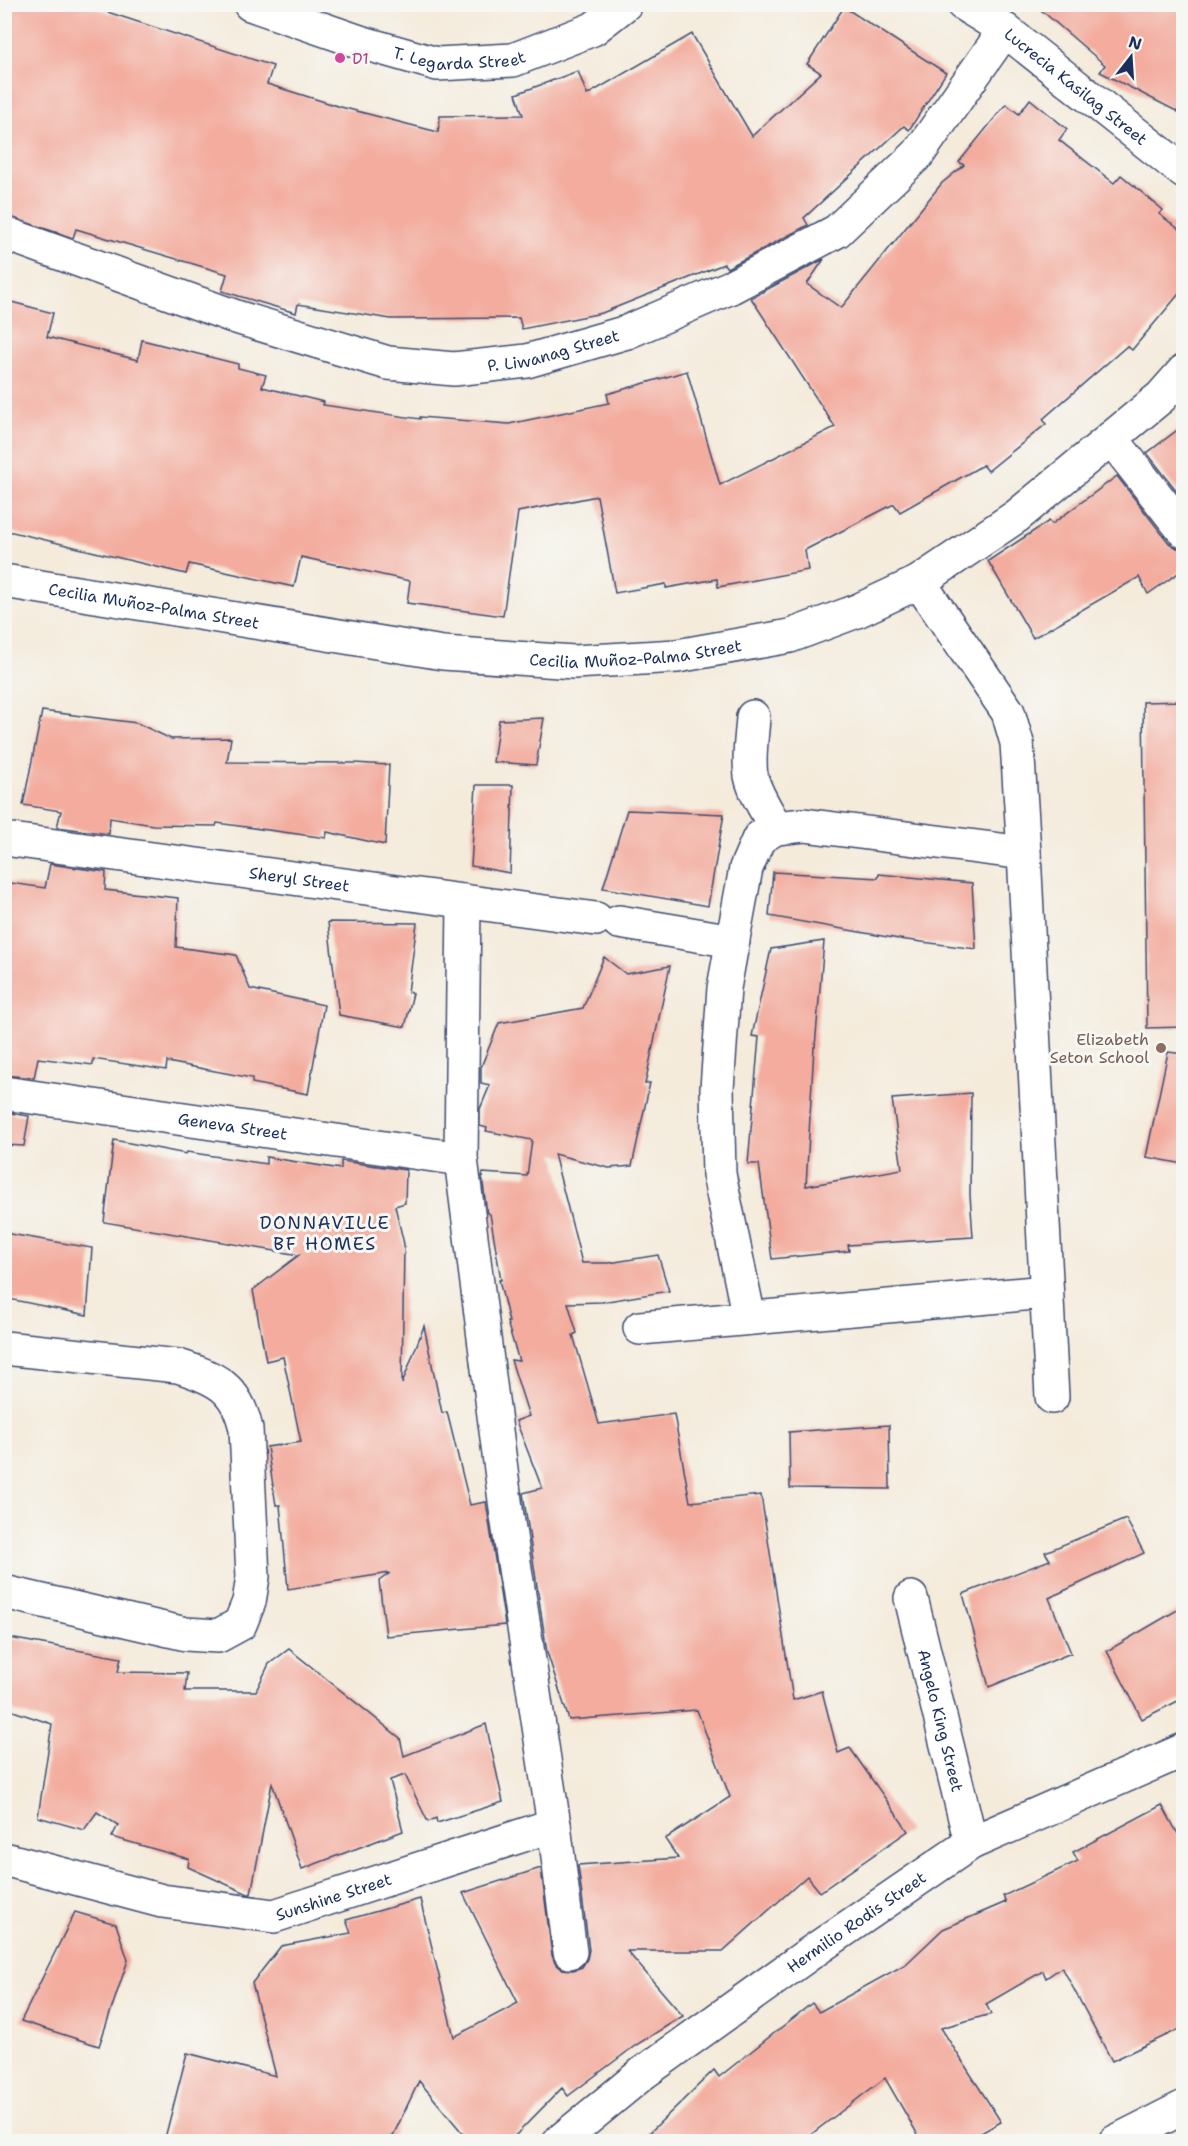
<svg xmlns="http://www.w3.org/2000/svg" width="1188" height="2146" font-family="'Shantell Sans',sans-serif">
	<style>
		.building { fill: #f3ac9e }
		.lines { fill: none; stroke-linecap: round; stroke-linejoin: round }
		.minor-casing { stroke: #3c4b71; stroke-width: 36 }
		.minor { stroke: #fff; stroke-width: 33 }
		.hotel-dot { fill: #d1479c; stroke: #f6f6f2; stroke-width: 2 }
		.education-dot { fill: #8d6e63; stroke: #f6f6f2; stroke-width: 2 }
		.labels { text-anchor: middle; stroke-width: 6; stroke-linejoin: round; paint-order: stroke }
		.street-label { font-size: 16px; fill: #1b2f5e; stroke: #f6f6f2 }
		.hotel-label { font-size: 16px; fill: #b23c85; stroke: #f6f6f2; text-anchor: start }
		.education-label { font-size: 16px; fill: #785e54; stroke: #f6f6f2; text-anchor: end }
		.neighbourhood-label { font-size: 18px; letter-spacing: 1.5px; fill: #1b2f5e; stroke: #f6f6f2 }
	</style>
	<rect width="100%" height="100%" fill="#f6f6f2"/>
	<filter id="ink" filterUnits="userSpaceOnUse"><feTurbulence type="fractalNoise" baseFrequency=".0167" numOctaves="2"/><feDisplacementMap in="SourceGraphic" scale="12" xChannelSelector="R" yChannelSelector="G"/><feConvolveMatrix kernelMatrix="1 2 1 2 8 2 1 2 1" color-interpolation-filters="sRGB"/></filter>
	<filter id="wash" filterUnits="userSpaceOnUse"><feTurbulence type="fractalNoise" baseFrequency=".008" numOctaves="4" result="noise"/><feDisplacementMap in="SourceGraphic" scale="24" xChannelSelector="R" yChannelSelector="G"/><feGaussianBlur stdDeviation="1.35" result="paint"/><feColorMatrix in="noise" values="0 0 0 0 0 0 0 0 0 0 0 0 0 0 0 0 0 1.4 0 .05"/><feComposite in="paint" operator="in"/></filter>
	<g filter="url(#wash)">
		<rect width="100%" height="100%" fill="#f4ebdb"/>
		<g id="blocks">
			<!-- building -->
			<g class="building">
				<polygon points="4,4 83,4 273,66 267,84 341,107 438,132 440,116 523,115 516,94 578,71 587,95 692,34 752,136 821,73 807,64 844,7 946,73 909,130 904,126 804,218 808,225 727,268 724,264 602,313 522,329 519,318 391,319 298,304 296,313 222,291 227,274 76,229 73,238 4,215"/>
				<polygon points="1034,4 1171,4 1184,14 1184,115 1100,72 1105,65"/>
				<polygon points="1030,99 1067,129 1059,140 1114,183 1121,175 1163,210 1159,214 1184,233 1184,288 1132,350 1127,346 1043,419 1046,424 988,471 983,465 900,512 894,504 805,550 808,570 718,587 717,579 666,588 666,584 615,593 597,496 518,512 503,616 407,603 410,581 301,557 294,587 189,564 186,574 4,530 4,300 53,313 47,337 138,360 142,340 238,364 238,368 266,375 262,387 324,402 323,405 420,419 420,417 509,424 609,403 607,394 687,371 720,485 835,427 751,298 824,259 807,284 841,308 942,183 964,165 959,162 1006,104 1019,114"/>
				<polygon points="1184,425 1184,500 1147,453"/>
				<polygon points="1117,476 1169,543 1177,548 1184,549 1184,569 1148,594 1139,577 1033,638 988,561 1049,521 1052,524"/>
				<polygon points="1184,701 1184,1027 1147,1028 1143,702"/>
				<polygon points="42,711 137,723 171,739 231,738 227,762 354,763 389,765 385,845 327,832 326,838 217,823 216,826 153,825 110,818 109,834 57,827 61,811 23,805"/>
				<polygon points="544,718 536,765 493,762 499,720"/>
				<polygon points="476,785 513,785 510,873 471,866"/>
				<polygon points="627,810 724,814 708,906 603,888"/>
				<polygon points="50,864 106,872 105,890 178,898 176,947 236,955 250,989 324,1005 308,1094 252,1083 252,1078 167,1062 166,1070 93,1059 93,1065 38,1058 34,1078 4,1075 4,882 45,888"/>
				<polygon points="773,872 878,878 879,874 972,883 976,949 899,939 769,916"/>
				<polygon points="328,922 417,923 408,992 413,993 405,1027 339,1015"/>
				<polygon points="824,941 815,1047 814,1047 806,1186 902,1169 892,1099 971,1093 970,1195 973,1237 848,1245 849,1251 772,1259 759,1164 748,1164 759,1037 752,1036 771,949"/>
				<polygon points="604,957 626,974 670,966 645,1084 650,1083 632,1166 609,1168 554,1154 582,1263 609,1263 658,1255 669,1291 602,1302 568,1303 577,1333 573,1335 599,1424 674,1414 690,1502 761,1495 793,1700 822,1691 838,1753 850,1748 908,1831 820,1892 807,1876 723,1951 627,1951 683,2016 636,2045 568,2096 562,2088 509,2142 470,2142 419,2081 390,2142 164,2142 187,2053 276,2076 252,1983 281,1946 351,1933 346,1920 420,1899 454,2037 518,2003 463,1893 541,1868 552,1955 555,1963 562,1969 573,1970 582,1967 587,1959 589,1950 578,1865 678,1858 665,1839 730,1797 697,1710 569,1720 547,1652 526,1513 523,1493 542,1488 516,1421 529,1416 511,1360 519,1361 507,1322 509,1322 499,1280 501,1280 490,1214 487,1213 482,1176 483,1173 527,1176 532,1140 486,1131 487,1128 480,1126 480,1109 490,1085 481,1083 481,1067 499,1023 583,1008"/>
				<polygon points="1168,1052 1184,1054 1184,1164 1146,1157"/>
				<polygon points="4,1112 29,1116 24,1146 4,1145"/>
				<polygon points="114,1140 186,1154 187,1152 266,1164 266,1157 341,1169 341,1161 406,1170 405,1203 395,1206 404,1244 402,1384 424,1326 442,1413 447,1412 470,1505 486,1502 505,1625 386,1636 379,1581 390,1573 288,1589 280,1505 276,1505 267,1447 301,1442 283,1357 266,1361 253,1290 299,1255 104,1222"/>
				<polygon points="4,1233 92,1248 87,1315 4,1298"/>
				<polygon points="889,1425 890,1489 790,1488 789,1432"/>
				<polygon points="1126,1519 1144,1553 1049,1598 1071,1653 989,1687 963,1594 1050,1560 1045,1552"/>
				<polygon points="1184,1606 1184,1698 1142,1719 1107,1651"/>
				<polygon points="4,1637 121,1658 118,1672 187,1673 185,1691 256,1691 269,1664 289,1649 400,1738 404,1756 486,1724 503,1802 437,1823 436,1818 428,1822 405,1775 390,1780 403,1831 302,1869 272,1783 251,1894 248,1894 188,1867 189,1859 112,1837 118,1825 97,1812 84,1830 38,1817 52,1724 4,1708"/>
				<polygon points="1162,1805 1184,1845 1184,2027 1112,2061 1062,1967 1046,1978 1043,1971 986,2004 991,2014 941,2028 1001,2122 965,2142 922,2142 885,2078 801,2142 640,2142 714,2070 719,2077 812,2003 819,2012 906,1964 943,1929 1006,1902 1003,1896 1078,1861 1073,1852"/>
				<polygon points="75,1912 116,1924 128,1960 99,2046 21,2021"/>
			</g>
		</g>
	</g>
	<g filter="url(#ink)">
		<use href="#blocks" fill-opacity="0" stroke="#3c4b71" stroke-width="1.5"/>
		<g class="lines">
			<!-- minor casing -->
			<g class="minor-casing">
				<g id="minor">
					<path id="s1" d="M250,4L360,42L437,64L513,60L593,29L625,4"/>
					<path id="s2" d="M963,4L1005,30L1184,172"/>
					<path id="s3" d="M4,233L236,317L388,363L454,369L527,361L627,332L731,287L837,231L918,154L1005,30"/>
					<polyline points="1111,438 1184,531"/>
					<path id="s4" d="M4,581L443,653L574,662L677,656L790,636L857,611L919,582L1017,516L1161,397L1184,371"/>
					<polyline points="919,582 1008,712 1017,743 1024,853 1052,1397"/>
					<path d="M753,717C752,736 748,757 751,776C755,794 767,811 776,828"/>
					<path id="s5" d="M4,839L596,919"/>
					<polyline points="464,901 461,1159 507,1516 554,1825 570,1952"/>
					<polyline points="619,922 733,941"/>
					<path id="s6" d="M4,1093L461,1159"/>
					<polyline points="749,1318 719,1174 717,1089 724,988 746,868 759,838 776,828 804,825 1024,853"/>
					<polyline points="640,1328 1046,1292"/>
					<path d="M4,1348L178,1366C216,1378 237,1387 246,1429L253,1577L249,1602L240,1624L218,1636L186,1634L4,1592"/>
					<path id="s7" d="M911,1598L971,1843"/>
					<path id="s8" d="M4,1859L162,1901L274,1916L554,1825"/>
					<path id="s9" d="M559,2142L643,2073L809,1954L971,1843L1184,1750"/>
					<polyline points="1115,2142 1184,2107"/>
				</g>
			</g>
			<!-- minor -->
			<use href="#minor" class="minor"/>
		</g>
	</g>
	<!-- markers -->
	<circle class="hotel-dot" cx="340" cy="58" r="6"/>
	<circle class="education-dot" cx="1161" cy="1048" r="6"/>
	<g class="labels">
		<!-- street labels -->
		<g class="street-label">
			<text dy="6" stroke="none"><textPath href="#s1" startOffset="218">T. Legarda Street</textPath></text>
			<text dy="6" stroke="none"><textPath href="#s2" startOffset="140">Lucrecia Kasilag Street</textPath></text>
			<text dy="6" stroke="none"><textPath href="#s3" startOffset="573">P. Liwanag Street</textPath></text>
			<text dy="6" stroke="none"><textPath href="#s4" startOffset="152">Cecilia Muñoz-Palma Street</textPath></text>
			<text dy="6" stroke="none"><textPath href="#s4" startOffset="638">Cecilia Muñoz-Palma Street</textPath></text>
			<text dy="6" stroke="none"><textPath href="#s5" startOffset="298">Sheryl Street</textPath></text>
			<text dy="6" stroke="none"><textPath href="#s6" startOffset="231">Geneva Street</textPath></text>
			<text dy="6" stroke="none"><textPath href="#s7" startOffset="126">Angelo King Street</textPath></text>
			<text dy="6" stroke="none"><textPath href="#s8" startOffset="339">Sunshine Street</textPath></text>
			<text dy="6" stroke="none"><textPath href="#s9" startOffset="370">Hermilio Rodis Street</textPath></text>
		</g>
		<!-- hotel labels -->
		<g class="hotel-label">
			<text x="352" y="64">D1</text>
		</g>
		<!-- education labels -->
		<g class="education-label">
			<text x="1149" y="1045">Elizabeth<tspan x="1149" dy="18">Seton School</tspan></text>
		</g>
		<!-- neighbourhood labels -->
		<g class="neighbourhood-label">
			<text x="325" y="1229">DONNAVILLE<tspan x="325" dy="21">BF HOMES</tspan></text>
		</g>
	</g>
	<!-- margin -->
	<rect width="1188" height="2146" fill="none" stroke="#f6f6f2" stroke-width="24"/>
	<!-- north arrow -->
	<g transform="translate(1131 57) rotate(17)" stroke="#f6f6f2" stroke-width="4.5" paint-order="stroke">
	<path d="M0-4.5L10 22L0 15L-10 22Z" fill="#1b2f5e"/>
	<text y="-9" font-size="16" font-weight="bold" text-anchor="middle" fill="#1b2f5e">N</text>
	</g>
</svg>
